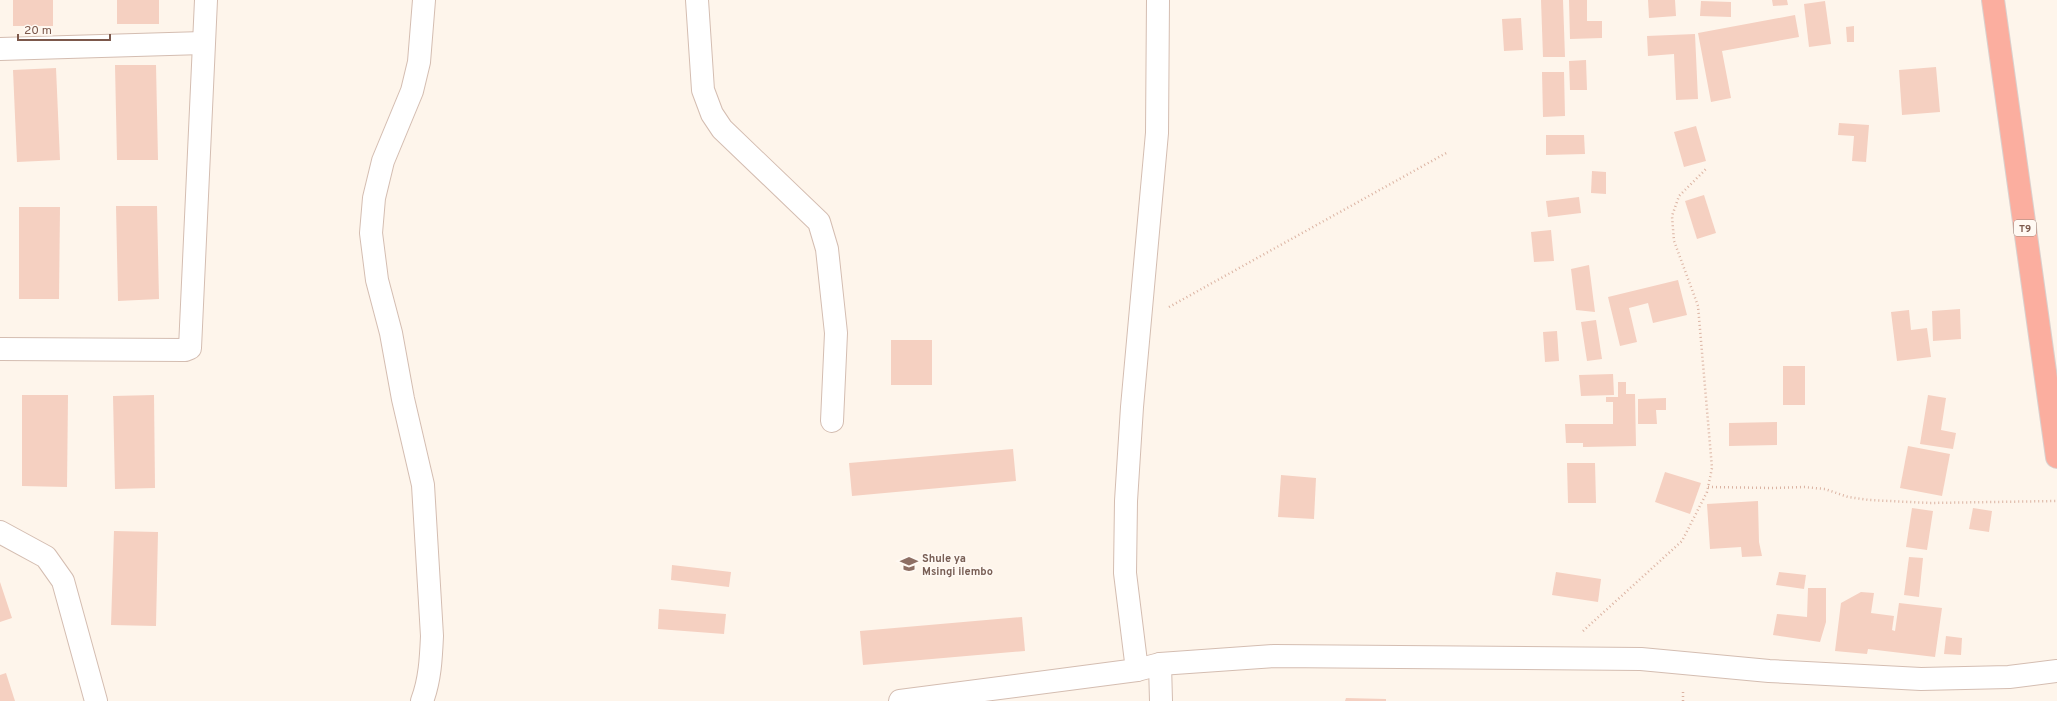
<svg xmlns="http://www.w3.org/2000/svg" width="2057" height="701" font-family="Overpass,sans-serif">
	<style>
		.building { fill: #f5d0c1 }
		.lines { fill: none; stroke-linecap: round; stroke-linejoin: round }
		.minor-casing { stroke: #d4bdb1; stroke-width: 24 }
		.highway-casing { stroke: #dad0cd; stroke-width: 24 }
		.path { stroke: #dbb3a2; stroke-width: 2.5; stroke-dasharray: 1 3; stroke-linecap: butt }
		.minor { stroke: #fff; stroke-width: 22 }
		.highway { stroke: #fbae9f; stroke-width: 22 }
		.labels { text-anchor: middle; stroke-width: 3; stroke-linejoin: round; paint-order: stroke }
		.shield { fill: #fff9f3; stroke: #a3887d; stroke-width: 1 }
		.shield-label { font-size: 10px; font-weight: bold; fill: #7c584b }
		.education-label { font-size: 11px; font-weight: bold; fill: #785e54; stroke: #fff9f3; text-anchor: start }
	</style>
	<rect width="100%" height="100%" fill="#fef5eb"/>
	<!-- building -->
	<g class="building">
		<rect x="13" y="0" width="40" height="26"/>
		<rect x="117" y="0" width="42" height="24"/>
		<polygon points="1541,0 1563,0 1565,57 1543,57"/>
		<polygon points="1569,0 1587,0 1587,21 1602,21 1602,38 1570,39"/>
		<polygon points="1648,0 1675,0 1676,16 1649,18"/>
		<polygon points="1772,0 1787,0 1788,5 1773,6"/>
		<polygon points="1701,1 1731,2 1731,17 1700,16"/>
		<polygon points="1825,1 1831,44 1809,47 1804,4"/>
		<polygon points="1795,15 1799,37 1722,51 1731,98 1711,102 1698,33"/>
		<polygon points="1521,18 1523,50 1504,51 1502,19"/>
		<polygon points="1854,26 1854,42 1847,42 1846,27"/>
		<polygon points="1695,34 1698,99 1676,100 1674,54 1648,56 1647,36"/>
		<polygon points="1586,60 1587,90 1570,90 1569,61"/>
		<polygon points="115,65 156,65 158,160 117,160"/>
		<polygon points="1936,67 1940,112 1902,115 1899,70"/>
		<polygon points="56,68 60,160 17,162 13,70"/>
		<polygon points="1542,72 1564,72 1565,116 1543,117"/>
		<polygon points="1839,123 1869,125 1866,162 1852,161 1854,136 1838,135"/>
		<polygon points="1696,126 1706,161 1684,167 1674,132"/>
		<polygon points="1546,135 1584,135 1585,154 1546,155"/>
		<polygon points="1592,171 1606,172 1606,194 1591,193"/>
		<polygon points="1704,195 1716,233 1697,239 1685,201"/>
		<polygon points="1579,197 1581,213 1548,217 1546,201"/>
		<polygon points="116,206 157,206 159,299 118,301"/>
		<polygon points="19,207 60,207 59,299 19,299"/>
		<polygon points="1551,230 1554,261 1534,262 1531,232"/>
		<polygon points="1589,265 1595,312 1576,310 1571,269"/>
		<polygon points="1678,280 1687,315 1653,323 1648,303 1629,308 1637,342 1620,346 1608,297"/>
		<polygon points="1960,309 1961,339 1933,341 1932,311"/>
		<polygon points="1909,310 1911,330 1927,328 1931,357 1897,361 1891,312"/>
		<polygon points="1596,320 1602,359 1587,361 1581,322"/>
		<polygon points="1557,331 1559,361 1545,362 1543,332"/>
		<rect x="891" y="340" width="41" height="45"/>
		<rect x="1783" y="366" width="22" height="39"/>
		<polygon points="1613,374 1614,395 1581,396 1579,375"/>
		<polygon points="1618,382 1626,382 1626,394 1635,394 1636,446 1583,447 1583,443 1566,443 1565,424 1613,424 1613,402 1606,402 1606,397 1618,397"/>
		<polygon points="22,395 68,395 67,487 22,486"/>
		<polygon points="154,395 155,488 115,489 113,396"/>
		<polygon points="1928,395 1946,398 1941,430 1956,433 1953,449 1920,444"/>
		<polygon points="1666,398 1666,410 1656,410 1657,424 1638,424 1638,399"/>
		<polygon points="1777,422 1777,445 1729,446 1729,423"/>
		<polygon points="1908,446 1950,454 1942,496 1900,488"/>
		<polygon points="1013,449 1016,481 852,496 849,463"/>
		<polygon points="1567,463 1595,463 1596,503 1568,503"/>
		<polygon points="1665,472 1701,483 1690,514 1655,502"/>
		<polygon points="1281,475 1316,478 1314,519 1278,517"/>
		<polygon points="1758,501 1759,542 1762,556 1742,557 1741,547 1710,549 1707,504"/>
		<polygon points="1912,508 1933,511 1927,550 1906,547"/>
		<polygon points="1973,508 1992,511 1989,532 1969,529"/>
		<polygon points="114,531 158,532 156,626 111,625"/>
		<polygon points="1909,557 1923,558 1919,597 1904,595"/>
		<polygon points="672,565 731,572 729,587 671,580"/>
		<polygon points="1556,572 1601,579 1598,602 1552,595"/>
		<polygon points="1779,572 1806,575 1804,589 1776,585"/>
		<polygon points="0,582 12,618 0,622"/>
		<polygon points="1808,588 1826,588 1826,622 1820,642 1773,635 1777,614 1807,617"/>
		<polygon points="1861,592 1874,593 1871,613 1894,616 1892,630 1895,631 1899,603 1942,608 1935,657 1868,649 1867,654 1835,651 1841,603"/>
		<polygon points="659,609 726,614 724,634 658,629"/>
		<polygon points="1022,617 1025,651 863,665 860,631"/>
		<polygon points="1946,636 1962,638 1961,655 1944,654"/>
		<polygon points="6,673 15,701 0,701 0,675"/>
		<polygon points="1346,698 1386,699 1386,701 1345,701"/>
	</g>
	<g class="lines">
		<!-- minor casing -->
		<g class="minor-casing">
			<g id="minor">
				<polyline points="697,0 703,90 712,114 722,129 819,222 827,249 836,333 832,421"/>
				<polyline points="0,49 203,43"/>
				<polyline points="0,349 185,350 190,348 206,0"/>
				<polyline points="0,532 46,557 63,581 96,701"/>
				<polyline points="1160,664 1161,701"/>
				<polyline points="1137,670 1125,573 1126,501 1132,407 1157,133 1158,0"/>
				<path d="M422,701C430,680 431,658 432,636L423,485L403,399L391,333L377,280L371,233L374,198L383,161L412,91L419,62L424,0"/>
				<polyline points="900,701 1137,670 1160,664 1274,656 1641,659 1769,671 1921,679 2009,677 2057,671"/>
			</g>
		</g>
		<!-- highway casing -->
		<g class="highway-casing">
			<polyline id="highway" points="1993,0 2057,457"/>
		</g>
		<!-- path -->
		<g class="path">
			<polyline points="1169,307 1448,152"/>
			<polyline points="1708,487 1773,488 1804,487 1825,489 1848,497 1869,500 1930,503 2057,501"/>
			<polyline points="1583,631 1682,541 1707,492 1712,468 1698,306 1674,241 1672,216 1679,196 1707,168"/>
			<polyline points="1683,701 1683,690"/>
		</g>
		<!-- minor -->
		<use href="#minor" class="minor"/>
		<!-- highway -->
		<use href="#highway" class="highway"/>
	</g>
	<!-- icons -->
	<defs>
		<g id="school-bare" transform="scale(1.38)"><path d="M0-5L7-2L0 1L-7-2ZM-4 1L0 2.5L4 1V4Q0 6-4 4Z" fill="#8d6e63" stroke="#fff9f3" stroke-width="2.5" paint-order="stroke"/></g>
	</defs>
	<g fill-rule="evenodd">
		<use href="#school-bare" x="909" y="564"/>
	</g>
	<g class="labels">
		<!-- shield labels -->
		<rect class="shield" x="2014" y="220" width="22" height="16" rx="3"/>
		<g class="shield-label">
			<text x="2025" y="232">T9</text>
		</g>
		<!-- education labels -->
		<g class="education-label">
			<text x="922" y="562">Shule ya<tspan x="922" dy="13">Msingi ilembo</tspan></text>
		</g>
	</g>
	<!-- scale -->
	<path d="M18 34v6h92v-6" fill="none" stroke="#7c584b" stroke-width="2"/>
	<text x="24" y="34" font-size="12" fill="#7c584b" stroke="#fff9f3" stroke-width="3" paint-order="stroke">20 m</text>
</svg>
